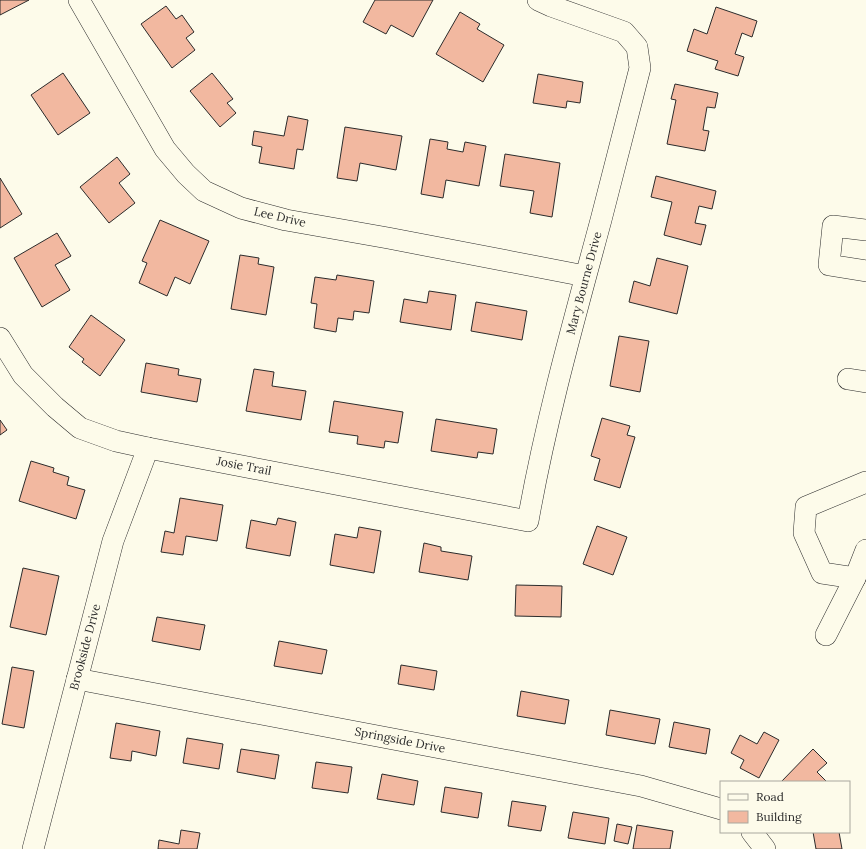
<svg xmlns="http://www.w3.org/2000/svg" width="866" height="849" font-family="Lora,serif">
	<style>
		.building { fill: #f2b8a0; stroke: #2b2b2b }
		.lines { fill: none; stroke-linecap: round; stroke-linejoin: round }
		.minor-casing { stroke: #2b2b2b; stroke-width: 22 }
		.minor { stroke: #fdfbea; stroke-width: 21 }
		.labels { text-anchor: middle; stroke-width: 3; stroke-linejoin: round; paint-order: stroke }
		.street-label { font-size: 12px; fill: #2b2b2b; stroke: #fdfbea }
	</style>
	<rect width="100%" height="100%" fill="#fdfbea"/>
	<!-- building -->
	<g class="building">
		<polygon points="0,0 29,0 0,15"/>
		<polygon points="375,0 433,0 413,37 391,25 386,34 363,22"/>
		<polygon points="166,6 176,19 182,15 194,32 186,38 195,50 172,68 141,24"/>
		<polygon points="716,7 757,21 752,37 742,33 735,54 744,57 738,76 715,69 718,61 687,51 694,29 707,34"/>
		<polygon points="460,12 480,24 477,29 504,45 483,82 436,54"/>
		<polygon points="63,73 90,113 58,135 31,95"/>
		<polygon points="212,73 233,99 227,103 236,113 220,127 190,91"/>
		<polygon points="538,74 583,82 580,103 567,101 566,108 533,103"/>
		<polygon points="675,84 718,93 715,108 707,107 703,130 709,131 705,151 667,144 676,100 671,99"/>
		<polygon points="288,116 308,120 303,150 297,149 294,169 259,163 262,147 252,145 254,131 284,136"/>
		<polygon points="345,127 402,136 396,170 360,163 357,181 337,178"/>
		<polygon points="430,139 448,142 447,149 463,152 465,142 486,146 479,186 446,180 443,198 421,194"/>
		<polygon points="505,154 560,163 552,217 530,213 534,191 500,186"/>
		<polygon points="117,157 130,174 119,183 135,203 109,223 80,187"/>
		<polygon points="656,176 716,191 712,209 699,206 695,223 706,225 701,245 664,235 672,202 651,197"/>
		<polygon points="0,178 22,214 0,228"/>
		<polygon points="160,220 209,241 190,284 175,277 167,296 139,283 147,263 142,261"/>
		<polygon points="57,233 71,256 55,265 70,290 42,307 14,258"/>
		<polygon points="240,255 259,258 258,264 274,267 266,315 231,309"/>
		<polygon points="657,258 688,266 677,314 629,302 634,281 650,286"/>
		<polygon points="337,275 374,281 369,313 354,311 353,320 338,318 336,332 314,328 317,304 311,303 315,277 336,280"/>
		<polygon points="429,291 456,295 451,330 400,322 404,299 427,303"/>
		<polygon points="476,302 527,311 522,340 471,331"/>
		<polygon points="91,315 125,340 100,376 82,362 84,359 69,347"/>
		<polygon points="619,336 649,341 640,392 610,386"/>
		<polygon points="146,363 179,369 178,375 201,379 197,402 141,392"/>
		<polygon points="254,369 274,372 272,386 306,391 301,420 246,411"/>
		<polygon points="334,401 403,412 398,443 385,441 384,448 357,444 358,436 329,432"/>
		<polygon points="602,418 630,426 627,435 635,437 620,488 594,480 600,459 591,456"/>
		<polygon points="436,419 497,429 493,454 478,452 477,458 431,451"/>
		<polygon points="0,420 7,430 0,435"/>
		<polygon points="31,461 54,468 53,472 69,477 67,485 85,490 76,519 19,501"/>
		<polygon points="180,498 223,505 217,541 186,536 183,555 161,552 165,531 174,533"/>
		<polygon points="278,518 296,522 290,556 246,548 251,520 276,525"/>
		<polygon points="597,526 627,537 613,575 583,564"/>
		<polygon points="359,527 381,531 374,573 330,565 335,534 357,538"/>
		<polygon points="424,543 441,547 441,551 472,556 468,580 419,572"/>
		<polygon points="23,568 59,576 46,635 10,627"/>
		<polygon points="516,585 562,586 561,617 515,616"/>
		<polygon points="157,617 205,625 200,650 152,641"/>
		<polygon points="279,641 327,650 322,674 274,666"/>
		<polygon points="401,665 437,671 434,690 398,684"/>
		<polygon points="12,667 34,671 24,728 2,724"/>
		<polygon points="521,691 569,700 565,724 517,716"/>
		<polygon points="610,710 660,719 655,744 606,735"/>
		<polygon points="674,722 710,729 706,754 669,747"/>
		<polygon points="116,723 160,731 156,756 132,751 131,761 110,758"/>
		<polygon points="764,732 779,740 759,778 740,768 744,760 731,753 740,735 757,744"/>
		<polygon points="187,738 223,744 219,769 183,763"/>
		<polygon points="241,749 279,755 275,779 237,772"/>
		<polygon points="813,749 827,763 817,772 827,782 781,782"/>
		<polygon points="316,762 352,767 348,793 312,788"/>
		<polygon points="382,774 418,781 414,805 377,799"/>
		<polygon points="445,787 482,793 478,818 441,812"/>
		<polygon points="512,801 546,806 541,831 508,826"/>
		<polygon points="573,812 609,818 605,844 568,838"/>
		<polygon points="617,824 632,827 628,844 614,841"/>
		<polygon points="637,825 673,831 670,849 633,849"/>
		<polygon points="181,830 200,833 197,849 158,849 159,840 179,844"/>
		<polygon points="813,832 839,832 842,849 816,849"/>
	</g>
	<g class="lines">
		<!-- minor casing -->
		<g class="minor-casing">
			<g id="minor">
				<polyline points="79,0 165,149 186,174 204,191 241,208 286,220 388,238 585,276"/>
				<polyline points="866,230 833,226 829,265 866,271"/>
				<path d="M0,338L23,375L55,407L80,428L116,441L148,448L528,521C546,419 574,320 601,220C614,170 627,119 640,68L637,47L624,32L551,6L538,0"/>
				<polyline points="848,379 866,382"/>
				<polyline points="855,578 822,573 804,533 806,507 866,482"/>
				<polyline points="826,635 855,578 866,550"/>
				<polyline points="77,679 641,786 721,809"/>
				<polyline points="752,832 765,849"/>
				<polyline points="33,849 113,541 148,448"/>
			</g>
		</g>
		<!-- minor -->
		<use href="#minor" class="minor"/>
	</g>
	<g class="labels">
		<!-- street labels -->
		<g class="street-label">
			<text transform="translate(280 217) rotate(13)" y="4">Lee Drive</text>
			<text transform="translate(584 283) rotate(-75)" y="4">Mary Bourne Drive</text>
			<text transform="translate(244 466) rotate(11)" y="4">Josie Trail</text>
			<text transform="translate(85 647) rotate(-75)" y="4">Brookside Drive</text>
			<text transform="translate(400 740) rotate(11)" y="4">Springside Drive</text>
		</g>
	</g>
	<!-- legend -->
	<rect x="720" y="781" width="130" height="52" fill="#fdfbea" stroke="#a9a89e"/>
	<rect x="728" y="794" width="20" height="6" fill="#fdfbea" stroke="#a9a89e"/>
	<text x="756" y="801" font-size="12" fill="#2b2b2b">Road</text>
	<rect x="728" y="811" width="20" height="12" fill="#f2b8a0" stroke="#a9a89e"/>
	<text x="756" y="821" font-size="12" fill="#2b2b2b">Building</text>
</svg>
